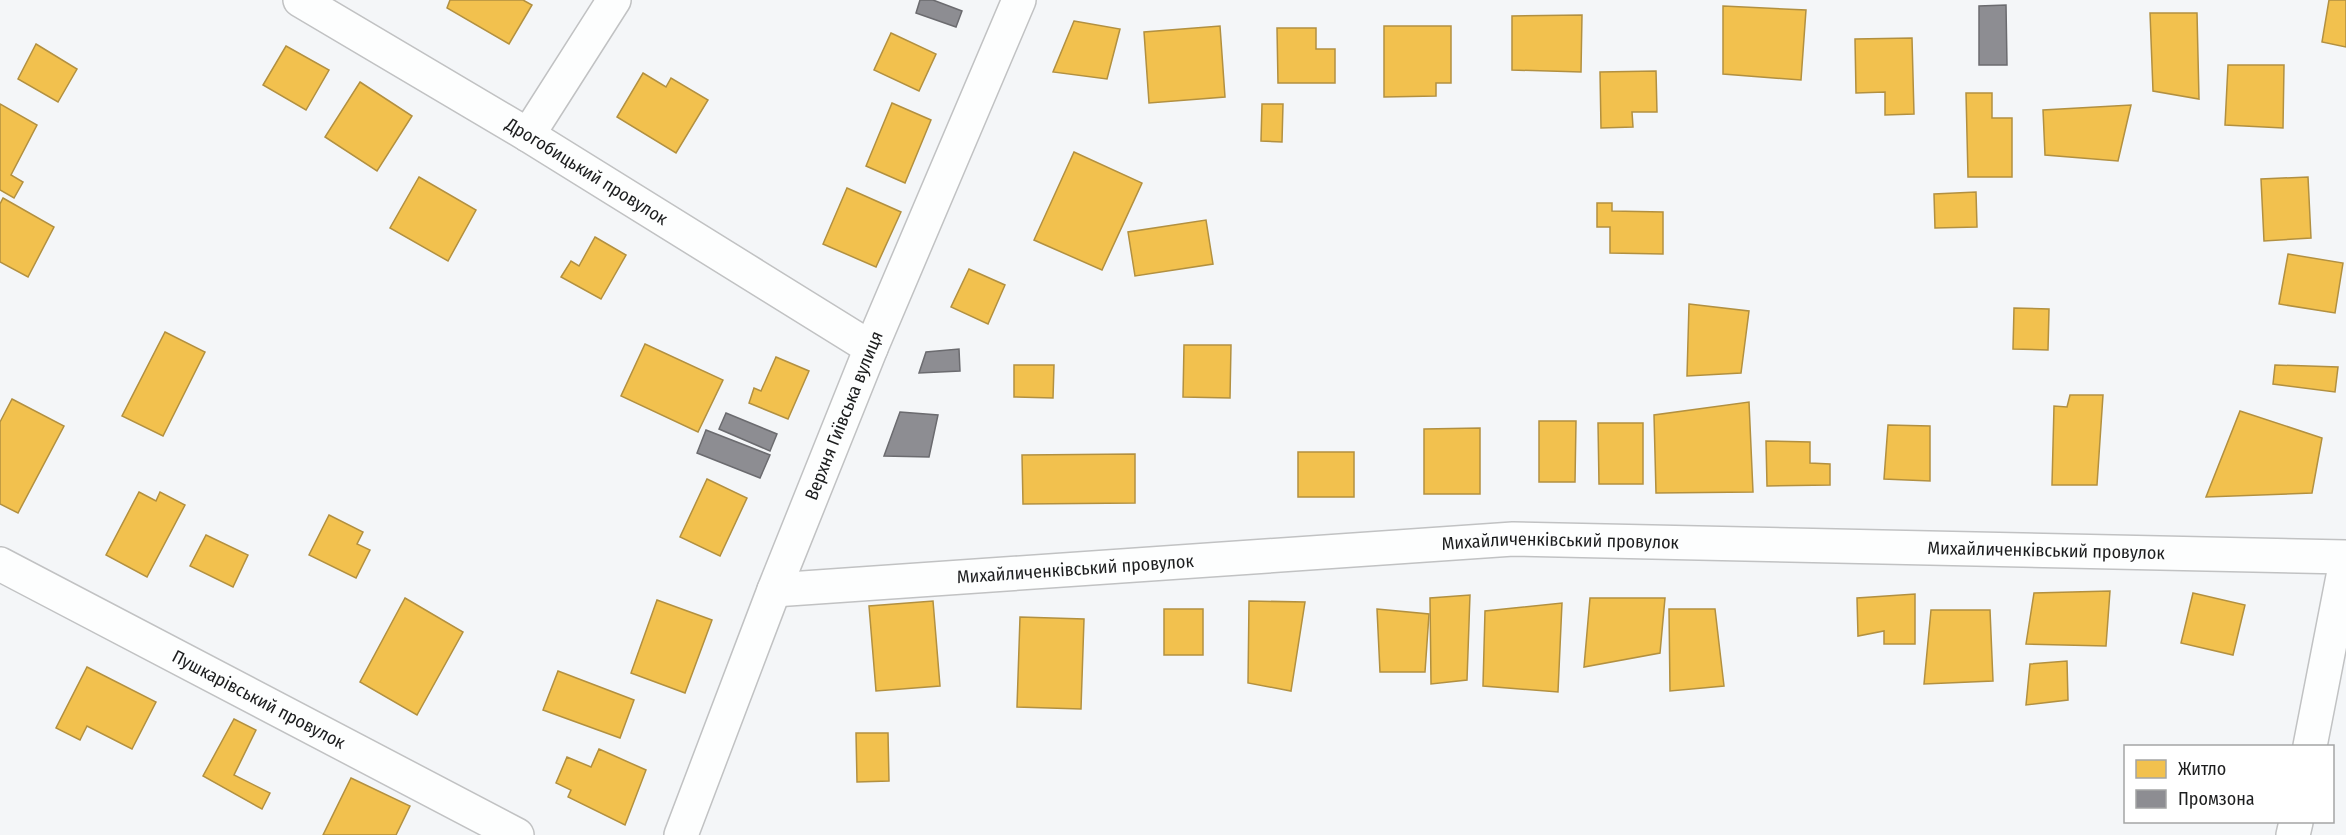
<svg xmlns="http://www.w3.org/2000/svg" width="2346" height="835" font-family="'Fira Sans Condensed',sans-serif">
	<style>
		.homes { fill: #f2c14e; stroke: #b29040; stroke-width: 1.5 }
		.industry { fill: #8d8d92; stroke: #6b6b6f; stroke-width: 1.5 }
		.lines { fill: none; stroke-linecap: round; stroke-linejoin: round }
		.minor-casing { stroke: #c1c2c3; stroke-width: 36 }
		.minor { stroke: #fdfefe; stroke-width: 33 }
		.labels { text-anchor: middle; stroke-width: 6; stroke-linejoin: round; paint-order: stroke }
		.street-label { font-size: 18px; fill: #1c1d1e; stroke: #fff }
	</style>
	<rect width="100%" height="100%" fill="#f4f6f8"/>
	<!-- homes -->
	<g class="homes">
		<polygon points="450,0 523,0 532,5 509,44 447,8"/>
		<polygon points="2329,0 2346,0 2346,47 2322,42"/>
		<polygon points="1723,6 1806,10 1801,80 1723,74"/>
		<polygon points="2150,13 2197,13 2199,99 2153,91"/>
		<polygon points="1582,15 1581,72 1512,70 1512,16"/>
		<polygon points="1074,21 1120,29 1107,79 1053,72"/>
		<polygon points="1220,26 1225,97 1149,103 1144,32"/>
		<polygon points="1384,26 1451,26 1451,83 1436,83 1436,96 1384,97"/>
		<polygon points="1277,28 1316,28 1316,49 1335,49 1335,83 1278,83"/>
		<polygon points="891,33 936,54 919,91 874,70"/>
		<polygon points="1912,38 1914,114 1885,115 1885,92 1856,93 1855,39"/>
		<polygon points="36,44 77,69 58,102 18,79"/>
		<polygon points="286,46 329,70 306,110 263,85"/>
		<polygon points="2228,65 2284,65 2283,128 2225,125"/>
		<polygon points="1656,71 1657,112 1632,112 1633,127 1601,128 1600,72"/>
		<polygon points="643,73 666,87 671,78 708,100 676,153 617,117"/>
		<polygon points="360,82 412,116 377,171 325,137"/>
		<polygon points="1966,93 1992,93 1992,118 2012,118 2012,177 1968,177"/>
		<polygon points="892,103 931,120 905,183 866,166"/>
		<polygon points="0,104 37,125 11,175 23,182 14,198 0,190"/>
		<polygon points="1262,104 1283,104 1282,142 1261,141"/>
		<polygon points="2131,105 2118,161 2045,155 2043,110"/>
		<polygon points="1074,152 1142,183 1102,270 1034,240"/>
		<polygon points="419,177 476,210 448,261 390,228"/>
		<polygon points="2308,177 2311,238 2264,241 2261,179"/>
		<polygon points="847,188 901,212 876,267 823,244"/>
		<polygon points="1976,192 1977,227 1935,228 1934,194"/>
		<polygon points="3,198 54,227 28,277 0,262 0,204"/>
		<polygon points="1597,203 1612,203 1612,211 1663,212 1663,254 1610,253 1610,227 1597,227"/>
		<polygon points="1206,220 1213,264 1135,276 1128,232"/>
		<polygon points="595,237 626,255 601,299 561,277 571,261 579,266"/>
		<polygon points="2288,254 2343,263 2335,313 2279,304"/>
		<polygon points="969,269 1005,285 988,324 951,307"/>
		<polygon points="1689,304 1749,311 1741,373 1687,376"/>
		<polygon points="2014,308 2049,309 2048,350 2013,349"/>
		<polygon points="165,332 205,352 163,436 122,416"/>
		<polygon points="645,344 723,380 698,432 621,396"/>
		<polygon points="1184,345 1231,345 1230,398 1183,397"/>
		<polygon points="776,357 809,371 788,419 749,403 754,388 761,391"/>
		<polygon points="1014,365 1054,365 1053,398 1014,397"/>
		<polygon points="2275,365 2338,367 2335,392 2273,384"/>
		<polygon points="2070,395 2103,395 2097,485 2052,485 2054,406 2067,407"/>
		<polygon points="12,399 64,426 18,513 0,504 0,422"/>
		<polygon points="1749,402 1753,492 1656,493 1654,415"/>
		<polygon points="2240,411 2322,438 2312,493 2206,497"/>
		<polygon points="1539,421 1576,421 1575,482 1539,482"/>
		<polygon points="1598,423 1643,423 1643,484 1599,484"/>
		<polygon points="1888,425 1930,426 1930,481 1884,479"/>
		<polygon points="1480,428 1480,494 1424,494 1424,429"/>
		<polygon points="1766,441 1810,442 1810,463 1830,464 1830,485 1767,486"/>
		<rect x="1298" y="452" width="56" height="45"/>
		<polygon points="1135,454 1135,503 1023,504 1022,455"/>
		<polygon points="707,479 747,498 720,556 680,537"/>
		<polygon points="139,492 156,501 160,492 185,505 147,577 106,555"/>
		<polygon points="329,515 363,532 357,544 370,550 356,578 309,555"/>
		<polygon points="206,535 248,555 233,587 190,566"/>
		<polygon points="2110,591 2106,646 2026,644 2034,593"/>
		<polygon points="2193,593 2245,605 2233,655 2181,643"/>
		<polygon points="1915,594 1915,644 1884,644 1884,631 1858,636 1857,598"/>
		<polygon points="1470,595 1467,680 1431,684 1430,598"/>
		<polygon points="405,598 463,632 417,715 360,682"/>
		<polygon points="1590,598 1665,598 1660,653 1584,667"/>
		<polygon points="657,600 712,620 685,693 631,673"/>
		<polygon points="933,601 940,686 876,691 869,606"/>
		<polygon points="1249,601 1305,602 1291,691 1248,683"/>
		<polygon points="1562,603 1558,692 1483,686 1485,611"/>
		<rect x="1164" y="609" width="39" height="46"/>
		<polygon points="1377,609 1429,614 1425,672 1380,672"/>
		<polygon points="1669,609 1715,609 1724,686 1670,691"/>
		<polygon points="1931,610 1990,610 1993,681 1924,684"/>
		<polygon points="1020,617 1084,619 1081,709 1017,707"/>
		<polygon points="2067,661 2068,700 2026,705 2030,664"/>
		<polygon points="87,667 156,702 132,749 87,726 80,740 56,728"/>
		<polygon points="558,671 634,700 620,738 543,710"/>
		<polygon points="234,719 256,730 234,775 270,793 262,809 203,776"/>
		<polygon points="856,733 888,733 889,781 857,782"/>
		<polygon points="599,749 646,770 625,825 568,797 571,790 556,783 567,757 591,767"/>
		<polygon points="351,778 410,806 396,835 323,835"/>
	</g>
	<!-- industry -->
	<g class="industry">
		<polygon points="920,0 933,0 962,11 956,27 916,13"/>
		<polygon points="2006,5 2007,65 1979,65 1979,6"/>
		<polygon points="959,349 960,371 919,373 926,352"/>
		<polygon points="900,412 938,415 929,457 884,456"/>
		<polygon points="726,413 777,434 770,451 719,429"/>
		<polygon points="706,430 770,455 760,478 697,453"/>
	</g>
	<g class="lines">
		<!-- minor casing -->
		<g class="minor-casing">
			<g id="minor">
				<path id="s1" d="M300,0L528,135L871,348"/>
				<polyline points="528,135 614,0"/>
				<path id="s2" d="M0,564L517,835"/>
				<path id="s3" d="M774,590L1513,539L2346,557"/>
				<polyline points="2310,746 2346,561"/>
				<path id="s4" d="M681,835L774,590L871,348L1019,0"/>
				<polyline points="2293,835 2296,822"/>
			</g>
		</g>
		<!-- minor -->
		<use href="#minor" class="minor"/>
	</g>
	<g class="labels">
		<!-- street labels -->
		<g class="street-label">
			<text dy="6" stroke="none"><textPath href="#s1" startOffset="334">Дрогобицький провулок</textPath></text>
			<text dy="6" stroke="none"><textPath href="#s4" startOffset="450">Верхня Гиївська вулиця</textPath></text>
			<text dy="6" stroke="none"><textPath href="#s3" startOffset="788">Михайличенківський провулок</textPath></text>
			<text dy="6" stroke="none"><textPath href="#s3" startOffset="1274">Михайличенківський провулок</textPath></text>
			<text dy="6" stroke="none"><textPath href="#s3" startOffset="302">Михайличенківський провулок</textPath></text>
			<text dy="6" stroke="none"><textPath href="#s2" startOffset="292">Пушкарівський провулок</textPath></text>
		</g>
	</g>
	<!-- legend -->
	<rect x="2124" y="745" width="210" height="78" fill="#ffffff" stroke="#a4a5a5" stroke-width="1.5"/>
	<rect x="2136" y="760" width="30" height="18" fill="#f2c14e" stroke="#a4a5a5" stroke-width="1.5"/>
	<text x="2178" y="775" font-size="18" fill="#1c1d1e">Житло</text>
	<rect x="2136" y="790" width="30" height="18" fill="#8d8d92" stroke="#a4a5a5" stroke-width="1.5"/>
	<text x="2178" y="805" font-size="18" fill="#1c1d1e">Промзона</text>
</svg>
